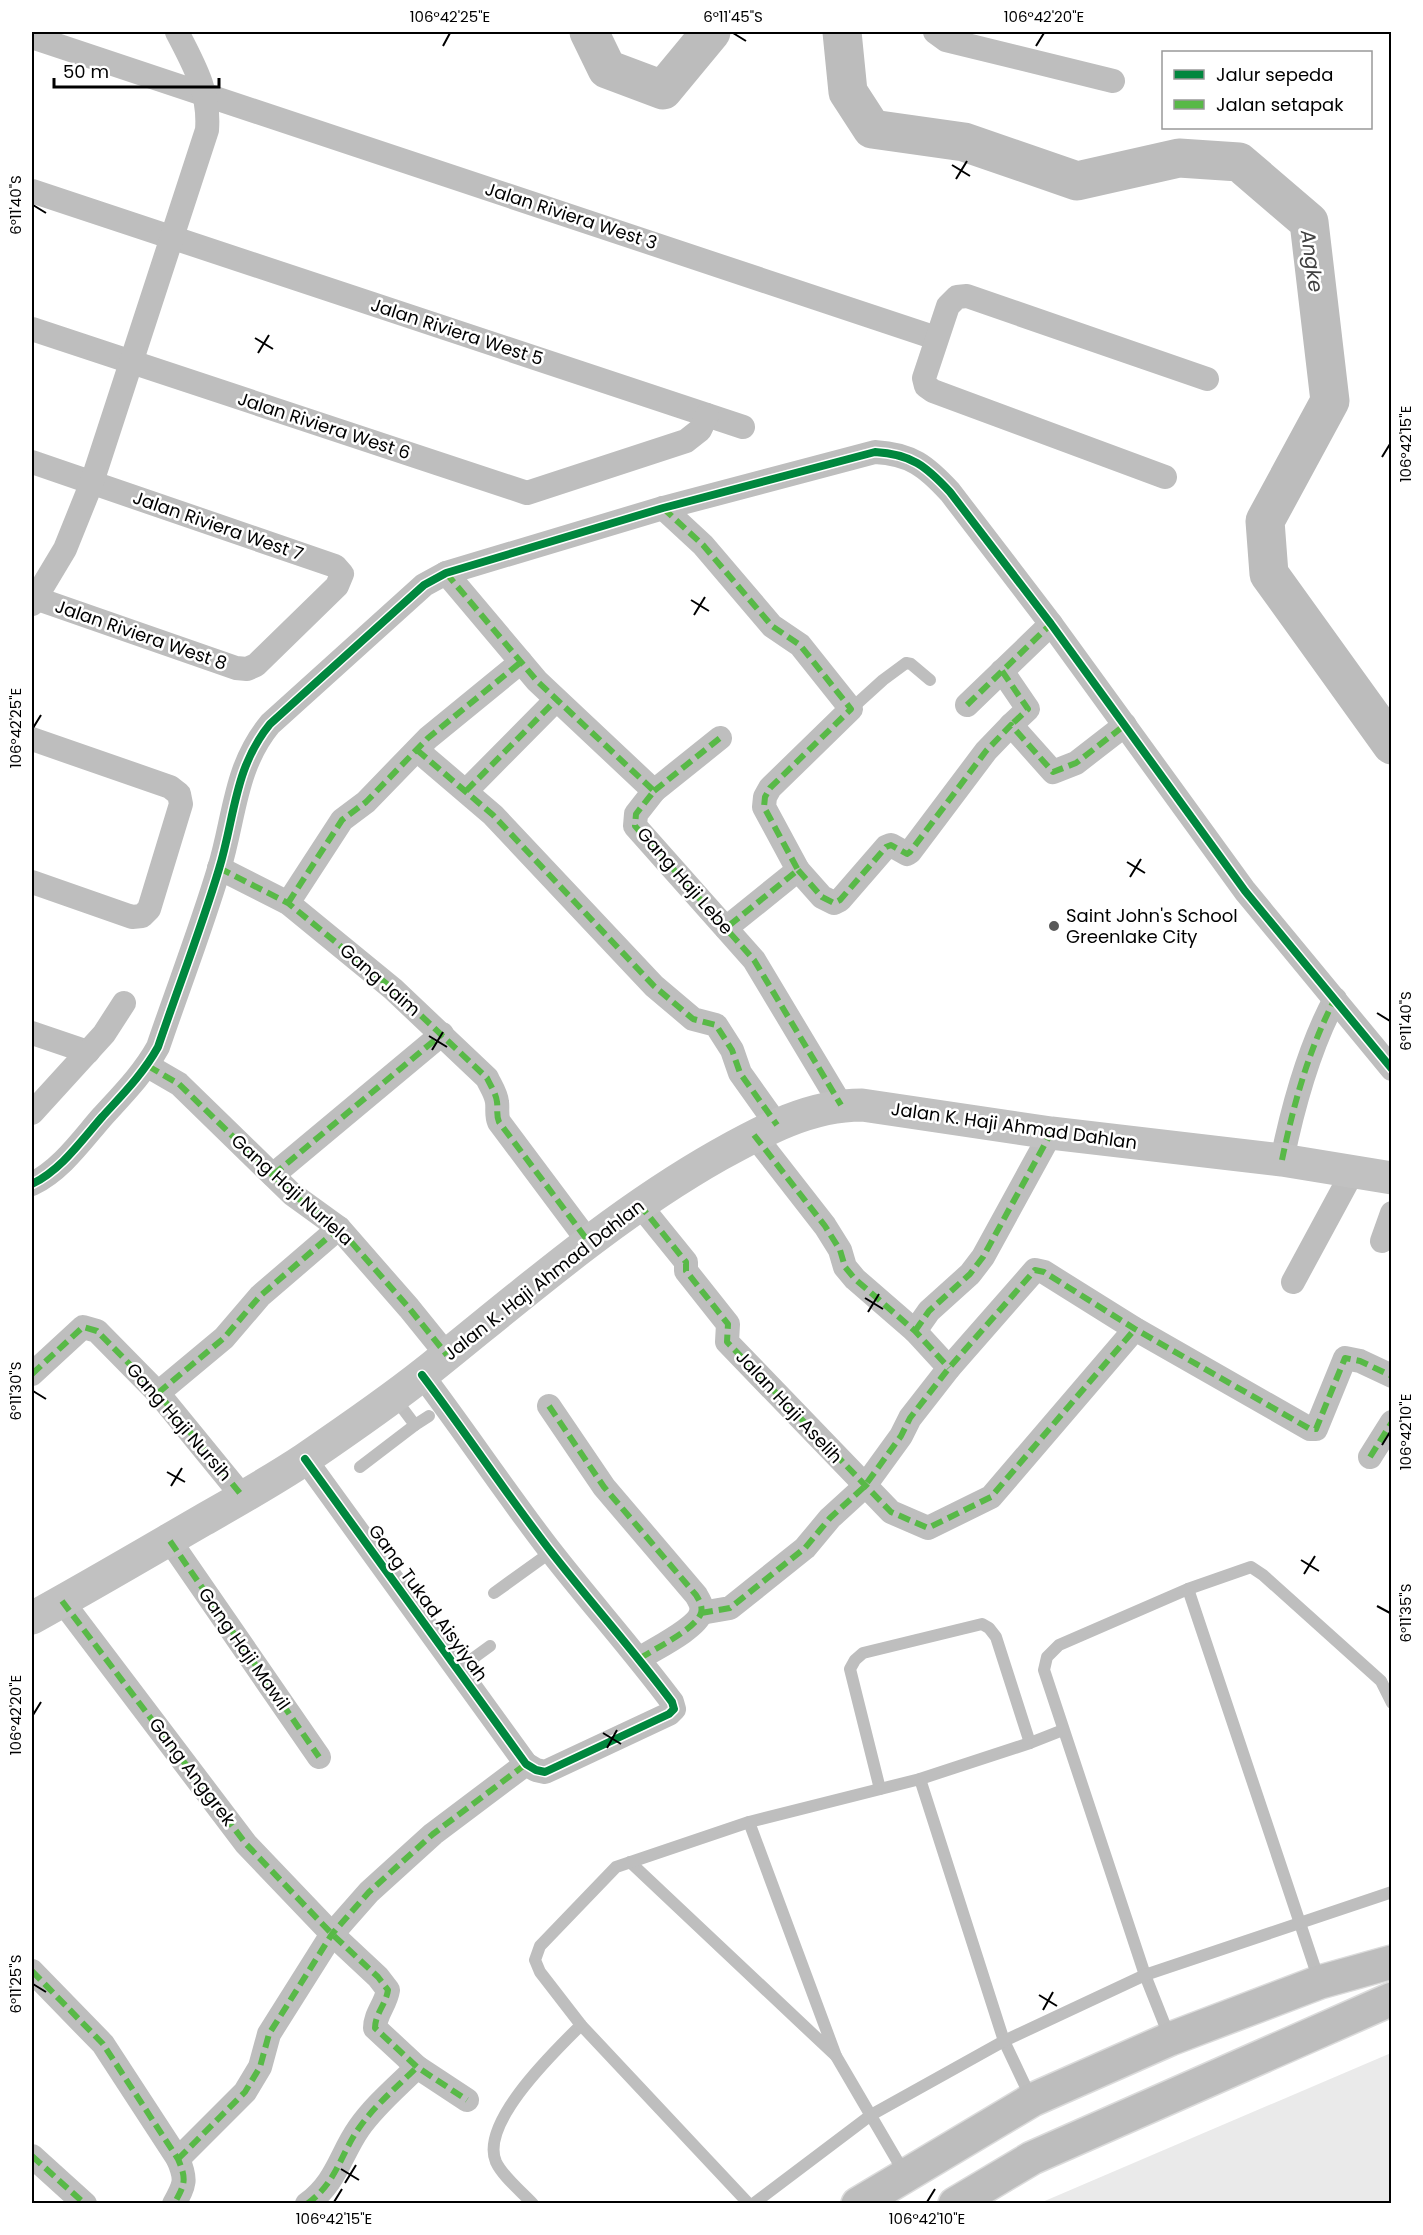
<svg xmlns="http://www.w3.org/2000/svg" width="1423" height="2235" font-family="Poppins,sans-serif">
	<style>
		.green { fill: #eaeaea }
		.lines { fill: none; stroke-linecap: round; stroke-linejoin: round }
		.river { stroke: #bcbcbc; stroke-width: 39 }
		.primary-casing { stroke: #dbdbdb; stroke-width: 36 }
		.service { stroke: #bebebe; stroke-width: 12 }
		.minor { stroke: #bebebe; stroke-width: 24 }
		.secondary { stroke: #c1c1c1; stroke-width: 33 }
		.primary { stroke: #bdbdbd; stroke-width: 33 }
		.quiet { stroke: #58b947; stroke-width: 6; stroke-dasharray: 12 6; stroke-linecap: butt }
		.cycleway-casing { stroke: #fff; stroke-width: 11 }
		.cycleway { stroke: #00873e; stroke-width: 8 }
		.ticks { fill: none; stroke: #000; stroke-width: 2 }
		.poi-dot { fill: #595959; stroke: #fff; stroke-width: 2 }
		.labels { text-anchor: middle; stroke-width: 5; stroke-linejoin: round; paint-order: stroke }
		.street-label { font-size: 18px; fill: #000; stroke: #fff }
		.poi-label { font-size: 18px; fill: #000; stroke: #fff; text-anchor: start }
		.water-label { font-size: 20px; font-style: italic; fill: #404040; stroke: #fff }
		.neatline { fill: none; stroke: #000; stroke-width: 2 }
		.ticks-label { font-size: 15px; text-anchor: middle; fill: #000 }
	</style>
	<rect width="100%" height="100%" fill="#fff"/>
	<!-- green -->
	<polygon class="green" points="1391,2053 1391,2203 1040,2203"/>
	<g class="lines">
		<!-- river -->
		<g class="river">
			<polyline points="589,32 607,69 663,90 711,32"/>
			<polyline points="842,32 848,92 872,129 964,142 1077,181 1179,158 1239,162 1309,222 1330,401 1265,521 1269,574 1392,745"/>
		</g>
		<!-- primary casing -->
		<g class="primary-casing">
			<g id="primary">
				<polyline points="858,2204 1032,2100 1170,2039 1320,1982 1392,1962"/>
				<polyline points="955,2204 1032,2158 1392,1999"/>
			</g>
		</g>
		<!-- service -->
		<g class="service">
			<polyline points="851,709 883,680 906,663 911,664 930,680"/>
			<polyline points="415,1425 429,1416"/>
			<polyline points="360,1467 415,1425 394,1397"/>
			<polyline points="1188,1589 1319,1980"/>
			<polyline points="494,1593 551,1552"/>
			<polyline points="457,1670 490,1646"/>
			<polyline points="920,1779 1004,2041 1031,2098"/>
			<polyline points="880,1789 850,1669 855,1660 863,1653 982,1624 989,1628 996,1637 1030,1743"/>
			<polyline points="630,1862 836,2056 749,1822"/>
			<polyline points="1170,2038 1145,1975 1044,1670 1047,1657 1059,1645 1188,1589 1251,1567 1263,1575 1381,1681 1392,1703"/>
			<polyline points="836,2056 905,2174"/>
			<path d="M533,2204C521,2191 503,2177 496,2162C479,2123 556,2050 581,2025"/>
			<polyline points="749,2204 581,2025 540,1972 535,1960 540,1946 616,1867 749,1822 920,1779 1030,1743 1063,1730"/>
			<polyline points="753,2204 871,2115 1004,2041 1145,1975 1392,1892"/>
		</g>
		<!-- minor -->
		<g class="minor">
			<polyline points="935,32 946,40 1113,81"/>
			<polyline points="32,37 936,338"/>
			<polyline points="32,191 743,427"/>
			<polyline points="32,329 527,493 686,441 700,430 707,415"/>
			<polyline points="32,462 335,566 342,574 337,586 256,665 247,669 236,668 32,597"/>
			<polyline points="1165,477 933,391 926,386 924,378 948,306 957,297 967,296 1207,379"/>
			<polyline points="663,508 703,545 772,626 800,645 851,709 770,788 765,797 764,807 798,870 726,928"/>
			<polyline points="446,573 537,681 654,791 636,814 635,826 754,960 841,1105"/>
			<path d="M32,604L65,549L92,482L207,130C210,92 194,65 177,32"/>
			<polyline points="1002,671 1028,709 1011,725"/>
			<polyline points="967,705 1051,624"/>
			<polyline points="32,739 170,787 179,794 181,804 149,909 142,916 132,917 32,882"/>
			<polyline points="417,750 493,815 654,986 693,1019 716,1025 732,1050 740,1073 777,1125"/>
			<polyline points="466,791 556,700"/>
			<polyline points="654,791 720,738"/>
			<path d="M219,868L288,903L393,989L487,1078C490,1085 496,1093 497,1102C498,1109 496,1115 499,1122L588,1241"/>
			<polyline points="798,870 822,897 834,903 840,900 886,847 891,845 907,854 910,852 986,751 1011,725 1053,772 1076,763 1125,725"/>
			<polyline points="288,903 342,820 366,802 428,738 521,662"/>
			<polyline points="32,1033 88,1052"/>
			<polyline points="148,1066 179,1084 292,1194 339,1228 409,1308 447,1355"/>
			<polyline points="32,1113 104,1034 124,1003"/>
			<polyline points="754,1135 825,1226 840,1250 845,1267 855,1279 915,1331 949,1368"/>
			<path d="M1282,1160C1293,1106 1309,1048 1335,999"/>
			<polyline points="273,1175 442,1034"/>
			<path d="M32,1184C61,1170 81,1141 102,1117C122,1095 143,1074 158,1047C178,988 201,929 219,869C235,817 234,768 270,724L424,585L446,573L663,508L875,452C911,454 926,466 950,492L1051,624L1245,891L1392,1069"/>
			<polyline points="639,1204 686,1262 686,1271 728,1324 727,1342 891,1512 928,1528 991,1497 1135,1329"/>
			<polyline points="1382,1241 1392,1213"/>
			<polyline points="1293,1282 1352,1173"/>
			<polyline points="915,1331 929,1311 970,1274 983,1257 1051,1133"/>
			<polyline points="32,1374 83,1327 97,1331 158,1393 243,1497"/>
			<polyline points="158,1393 224,1338 260,1296 339,1228"/>
			<path d="M549,1406L604,1487L696,1595C699,1600 703,1606 701,1613C696,1629 654,1649 639,1659"/>
			<polyline points="1370,1457 1392,1422"/>
			<path d="M305,1459L526,1764L536,1770L545,1772L669,1714L674,1709L672,1702C634,1651 591,1603 552,1553C507,1495 466,1433 422,1375"/>
			<polyline points="170,1541 319,1757"/>
			<path d="M62,1601L246,1844L332,1934L378,1977L388,1990C386,2004 375,2014 375,2028L417,2067L467,2100"/>
			<polyline points="701,1613 730,1608 805,1548 830,1518 864,1487 901,1436 910,1418 949,1368 1035,1270 1044,1272 1135,1329 1310,1429 1316,1429 1345,1358 1360,1361 1392,1376"/>
			<path d="M32,1971L103,2044L178,2159C187,2180 185,2184 174,2204"/>
			<polyline points="32,2156 85,2204"/>
			<polyline points="178,2159 245,2092 260,2067 269,2034 332,1934 369,1892 433,1834 526,1764"/>
			<path d="M307,2204C337,2182 340,2155 359,2128C375,2105 397,2087 417,2067"/>
		</g>
		<!-- secondary -->
		<path class="secondary" d="M32,1618C90,1586 146,1553 203,1520C238,1500 272,1481 305,1459C346,1431 387,1403 426,1372C521,1296 613,1215 719,1155C764,1130 810,1105 862,1105L1051,1133L1282,1160L1392,1178"/>
		<!-- primary -->
		<use href="#primary" class="primary"/>
		<!-- quiet -->
		<g class="quiet">
			<polyline points="663,508 703,545 772,626 800,645 851,709 770,788 765,797 764,807 798,870 726,928"/>
			<polyline points="446,573 537,681 654,791 636,814 635,826 754,960 841,1105"/>
			<polyline points="1002,671 1028,709 1011,725"/>
			<polyline points="967,705 1051,624"/>
			<polyline points="417,750 493,815 654,986 693,1019 716,1025 732,1050 740,1073 777,1125"/>
			<polyline points="466,791 556,700"/>
			<polyline points="654,791 720,738"/>
			<path d="M219,868L288,903L393,989L487,1078C490,1085 496,1093 497,1102C498,1109 496,1115 499,1122L588,1241"/>
			<polyline points="798,870 822,897 834,903 840,900 886,847 891,845 907,854 910,852 986,751 1011,725 1053,772 1076,763 1125,725"/>
			<polyline points="288,903 342,820 366,802 428,738 521,662"/>
			<polyline points="148,1066 179,1084 292,1194 339,1228 409,1308 447,1355"/>
			<polyline points="754,1135 825,1226 840,1250 845,1267 855,1279 915,1331 949,1368"/>
			<path d="M1282,1160C1293,1106 1309,1048 1335,999"/>
			<polyline points="273,1175 442,1034"/>
			<polyline points="639,1204 686,1262 686,1271 728,1324 727,1342 891,1512 928,1528 991,1497 1135,1329"/>
			<polyline points="915,1331 929,1311 970,1274 983,1257 1051,1133"/>
			<polyline points="32,1374 83,1327 97,1331 158,1393 243,1497"/>
			<polyline points="158,1393 224,1338 260,1296 339,1228"/>
			<path d="M549,1406L604,1487L696,1595C699,1600 703,1606 701,1613C696,1629 654,1649 639,1659"/>
			<polyline points="1370,1457 1392,1422"/>
			<polyline points="170,1541 319,1757"/>
			<path d="M62,1601L246,1844L332,1934L378,1977L388,1990C386,2004 375,2014 375,2028L417,2067L467,2100"/>
			<polyline points="701,1613 730,1608 805,1548 830,1518 864,1487 901,1436 910,1418 949,1368 1035,1270 1044,1272 1135,1329 1310,1429 1316,1429 1345,1358 1360,1361 1392,1376"/>
			<path d="M32,1971L103,2044L178,2159C187,2180 185,2184 174,2204"/>
			<polyline points="32,2156 85,2204"/>
			<polyline points="178,2159 245,2092 260,2067 269,2034 332,1934 369,1892 433,1834 526,1764"/>
			<path d="M307,2204C337,2182 340,2155 359,2128C375,2105 397,2087 417,2067"/>
		</g>
		<!-- cycleway casing -->
		<g class="cycleway-casing">
			<g id="cycleway">
				<path d="M32,1184C61,1170 81,1141 102,1117C122,1095 143,1074 158,1047C178,988 201,929 219,869C235,817 234,768 270,724L424,585L446,573L663,508L875,452C911,454 926,466 950,492L1051,624L1245,891L1392,1069"/>
				<path d="M305,1459L526,1764L536,1770L545,1772L669,1714L674,1709L672,1702C634,1651 591,1603 552,1553C507,1495 466,1433 422,1375"/>
			</g>
		</g>
		<!-- cycleway -->
		<use href="#cycleway" class="cycleway"/>
	</g>
	<!-- ticks -->
	<path class="ticks" d="M733,33L746,41M443,46L450,33M1036,46L1044,33M952,165L970,176M956,179L967,161M33,205L46,213M255,338L273,349M258,353L269,335M1382,457L1390,444M691,600L709,611M694,615L705,597M33,728L41,715M1127,862L1145,873M1130,877L1141,859M1377,1013L1390,1021M429,1036L447,1047M432,1050L443,1032M865,1298L883,1309M868,1312L879,1294M33,1391L46,1399M1382,1445L1390,1432M167,1472L185,1482M171,1486L182,1468M1301,1560L1319,1571M1304,1574L1315,1556M1377,1606L1390,1613M33,1715L41,1702M603,1733L621,1744M607,1748L617,1730M33,1984L46,1992M1039,1995L1057,2006M1043,2010L1053,1992M341,2169L359,2180M345,2183L356,2165M334,2202L342,2189M927,2202L935,2189"/>
	<!-- markers -->
	<circle class="poi-dot" cx="1054" cy="926" r="6"/>
	<g class="labels">
		<!-- street labels -->
		<g class="street-label">
			<text transform="translate(571 216) rotate(18)" y="6">Jalan Riviera West 3</text>
			<text transform="translate(457 332) rotate(18)" y="6">Jalan Riviera West 5</text>
			<text transform="translate(324 426) rotate(18)" y="6">Jalan Riviera West 6</text>
			<text transform="translate(218 526) rotate(19)" y="6">Jalan Riviera West 7</text>
			<text transform="translate(141 635) rotate(19)" y="6">Jalan Riviera West 8</text>
			<text transform="translate(685 881) rotate(49)" y="6">Gang Haji Lebe</text>
			<text transform="translate(380 980) rotate(41)" y="6">Gang Jaim</text>
			<text transform="translate(1014 1126) rotate(8)" y="6">Jalan K. Haji Ahmad Dahlan</text>
			<text transform="translate(292 1190) rotate(42)" y="6">Gang Haji Nurlela</text>
			<text transform="translate(544 1280) rotate(-38)" y="6">Jalan K. Haji Ahmad Dahlan</text>
			<text transform="translate(789 1407) rotate(47)" y="6">Jalan Haji Aselih</text>
			<text transform="translate(179 1422) rotate(49)" y="6">Gang Haji Nursih</text>
			<text transform="translate(428 1603) rotate(54)" y="6">Gang Tukad Aisyiyah</text>
			<text transform="translate(244 1649) rotate(55)" y="6">Gang Haji Mawil</text>
			<text transform="translate(192 1772) rotate(53)" y="6">Gang Anggrek</text>
		</g>
		<!-- poi labels -->
		<g class="poi-label">
			<text x="1066" y="922">Saint John's School<tspan x="1066" dy="21">Greenlake City</tspan></text>
		</g>
		<!-- water labels -->
		<g class="water-label">
			<text transform="translate(1312 261) rotate(82)" y="7">Angke</text>
		</g>
	</g>
	<!-- border -->
	<rect width="1423" height="2235" fill="none" stroke="#ffffff" stroke-width="66"/>
	<!-- legend -->
	<rect x="1162" y="51" width="210" height="78" fill="#ffffff" stroke="#999999" stroke-width="1.5"/>
	<rect x="1174" y="70" width="30" height="9" fill="#00873e" stroke="#999999" stroke-width="1.5"/>
	<text x="1216" y="81" font-size="18" fill="#000000">Jalur sepeda</text>
	<rect x="1174" y="100" width="30" height="9" fill="#58b947" stroke="#999999" stroke-width="1.5"/>
	<text x="1216" y="111" font-size="18" fill="#000000">Jalan setapak</text>
	<!-- scale -->
	<path d="M54 78v9h165v-9" fill="none" stroke="#000000" stroke-width="3"/>
	<text x="63" y="78" font-size="18" fill="#000000" stroke="#ffffff" stroke-width="4.5" paint-order="stroke">50 m</text>
	<rect x="33" y="33" width="1357" height="2169" class="neatline"/>
	<g class="ticks-label">
		<text x="450" y="22">106°42'25"E</text>
		<text x="733" y="22">6°11'45"S</text>
		<text x="1044" y="22">106°42'20"E</text>
		<text transform="translate(16 205) rotate(-90)" y="5">6°11'40"S</text>
		<text transform="translate(1406 444) rotate(-90)" y="5">106°42'15"E</text>
		<text transform="translate(16 728) rotate(-90)" y="5">106°42'25"E</text>
		<text transform="translate(1406 1021) rotate(-90)" y="5">6°11'40"S</text>
		<text transform="translate(16 1391) rotate(-90)" y="5">6°11'30"S</text>
		<text transform="translate(1406 1432) rotate(-90)" y="5">106°42'10"E</text>
		<text transform="translate(1406 1613) rotate(-90)" y="5">6°11'35"S</text>
		<text transform="translate(16 1715) rotate(-90)" y="5">106°42'20"E</text>
		<text transform="translate(16 1984) rotate(-90)" y="5">6°11'25"S</text>
		<text x="334" y="2224">106°42'15"E</text>
		<text x="927" y="2224">106°42'10"E</text>
	</g>
</svg>
